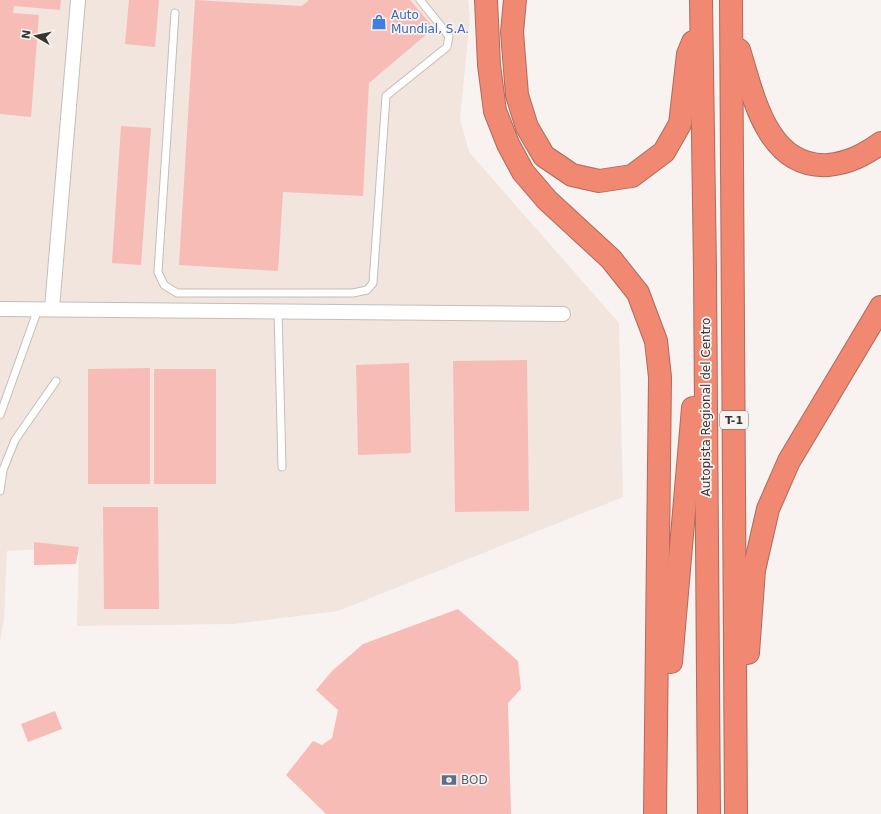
<svg xmlns="http://www.w3.org/2000/svg" width="881" height="814" font-family="'DejaVu Sans',sans-serif">
	<style>
		.built { fill: #f1e5dd }
		.building { fill: #f8bcb7 }
		.lines { fill: none; stroke-linecap: round; stroke-linejoin: round }
		.lane-casing { stroke: #c3beba; stroke-width: 9 }
		.street-casing { stroke: #c3beba; stroke-width: 16 }
		.highway-casing { stroke: #af6b5c; stroke-width: 24 }
		.lane { stroke: #fff; stroke-width: 7 }
		.street { stroke: #fff; stroke-width: 14 }
		.highway { stroke: #f08872; stroke-width: 22 }
		.labels { text-anchor: middle; stroke-width: 3.5; stroke-linejoin: round; paint-order: stroke }
		.shield { fill: #f8f3f0; stroke: #716e6c; stroke-width: 1 }
		.shield-label { font-size: 11px; font-weight: bold; fill: #373534 }
		.shop-label { font-size: 12px; fill: #366cbe; stroke: #f8f3f0; text-anchor: start }
		.street-label { font-size: 12px; fill: #373534; stroke: #f8f3f0 }
		.service-label { font-size: 12px; fill: #4e5e75; stroke: #f8f3f0; text-anchor: start }
	</style>
	<rect width="100%" height="100%" fill="#f8f3f0"/>
	<!-- built -->
	<polygon class="built" points="0,0 468,0 470,18 460,119 469,152 619,323 623,497 338,611 233,624 77,626 79,547 7,551 4,619 0,641"/>
	<!-- building -->
	<g class="building">
		<polygon points="0,0 61,0 60,10 14,6 13,13 39,15 31,117 0,114"/>
		<polygon points="129,0 159,0 155,47 125,44"/>
		<polygon points="195,0 302,6 309,0 410,0 434,28 369,83 363,196 283,192 278,271 179,265"/>
		<polygon points="121,126 151,128 141,265 112,263"/>
		<polygon points="527,360 529,511 455,512 453,361"/>
		<polygon points="409,363 411,453 358,455 356,365"/>
		<polygon points="150,368 150,484 88,484 88,369"/>
		<rect x="154" y="369" width="62" height="115"/>
		<polygon points="103,507 158,507 159,609 104,609"/>
		<polygon points="34,542 79,547 76,564 34,565"/>
		<polygon points="458,609 518,661 521,689 508,703 511,814 326,814 286,775 313,741 322,745 332,738 338,710 316,690 332,671 363,644"/>
		<polygon points="55,711 62,729 28,742 21,724"/>
	</g>
	<g class="lines">
		<!-- lane casing -->
		<g class="lane-casing">
			<g id="lane">
				<polyline points="175,13 158,272 164,285 177,293 353,293 367,290 373,283 386,96 447,47 449,36 420,0"/>
				<polyline points="278,311 282,467"/>
				<polyline points="0,415 38,309"/>
				<polyline points="0,491 3,470 15,440 56,381"/>
			</g>
		</g>
		<!-- street casing -->
		<g class="street-casing">
			<g id="street">
				<polyline points="52,308 78,0"/>
				<polyline points="0,309 563,314"/>
			</g>
		</g>
		<!-- highway casing -->
		<g class="highway-casing">
			<g id="highway">
				<polyline points="486,0 489,65 495,111 508,144 523,172 547,200 611,259 638,293 656,341 660,377 655,814"/>
				<polyline points="515,0 512,32 517,95 527,127 544,156 572,175 599,181 632,176 664,152 680,124 688,54 693,42"/>
				<polyline points="701,0 705,271 709,814"/>
				<polyline points="731,0 736,814"/>
				<path d="M739,50C753,95 767,169 828,165C849,163 864,155 881,143"/>
				<polyline points="748,653 754,570 768,509 789,461 881,307"/>
				<polyline points="671,662 693,408"/>
			</g>
		</g>
		<!-- lane -->
		<use href="#lane" class="lane"/>
		<!-- street -->
		<use href="#street" class="street"/>
		<!-- highway -->
		<use href="#highway" class="highway"/>
	</g>
	<!-- icons -->
	<defs>
		<g id="shop-bare" transform="scale(1.2)"><path d="M-5-2.5h2.3a2.7 3.5 0 0 1 5.4 0H5L5.5 6h-11ZM-1.5-2.5h3a1.5 2.3 0 0 0-3 0Z" fill="#3f7fe0" stroke="#f8f3f0" stroke-width="2.5" paint-order="stroke"/></g>
		<g id="bank-bare" transform="scale(1.2)"><path d="M-6-4H6V4H-6ZM0-2.3a2.3 2.3 0 1 0 0 4.6a2.3 2.3 0 1 0 0-4.6Z" fill="#5c6f8a" stroke="#f8f3f0" stroke-width="2.5" paint-order="stroke"/></g>
	</defs>
	<g fill-rule="evenodd">
		<use href="#shop-bare" x="379" y="22"/>
		<use href="#bank-bare" x="449" y="780"/>
	</g>
	<g class="labels">
		<!-- shield labels -->
		<rect class="shield" x="720" y="411" width="28" height="18" rx="3"/>
		<g class="shield-label">
			<text x="734" y="424">T-1</text>
		</g>
		<!-- shop labels -->
		<g class="shop-label">
			<text x="391" y="19">Auto<tspan x="391" dy="14">Mundial, S.A.</tspan></text>
		</g>
		<!-- street labels -->
		<g class="street-label">
			<text transform="translate(706 407) rotate(-90)" y="4">Autopista Regional del Centro</text>
		</g>
		<!-- service labels -->
		<g class="service-label">
			<text x="461" y="784">BOD</text>
		</g>
	</g>
	<!-- north arrow -->
	<g transform="translate(36 36) rotate(279)" stroke="#f8f3f0" stroke-width="3" paint-order="stroke">
	<path d="M0-3L7 15L0 10L-7 15Z" fill="#373534"/>
	<text y="-6" font-size="11" font-weight="bold" text-anchor="middle" fill="#373534">N</text>
	</g>
</svg>
